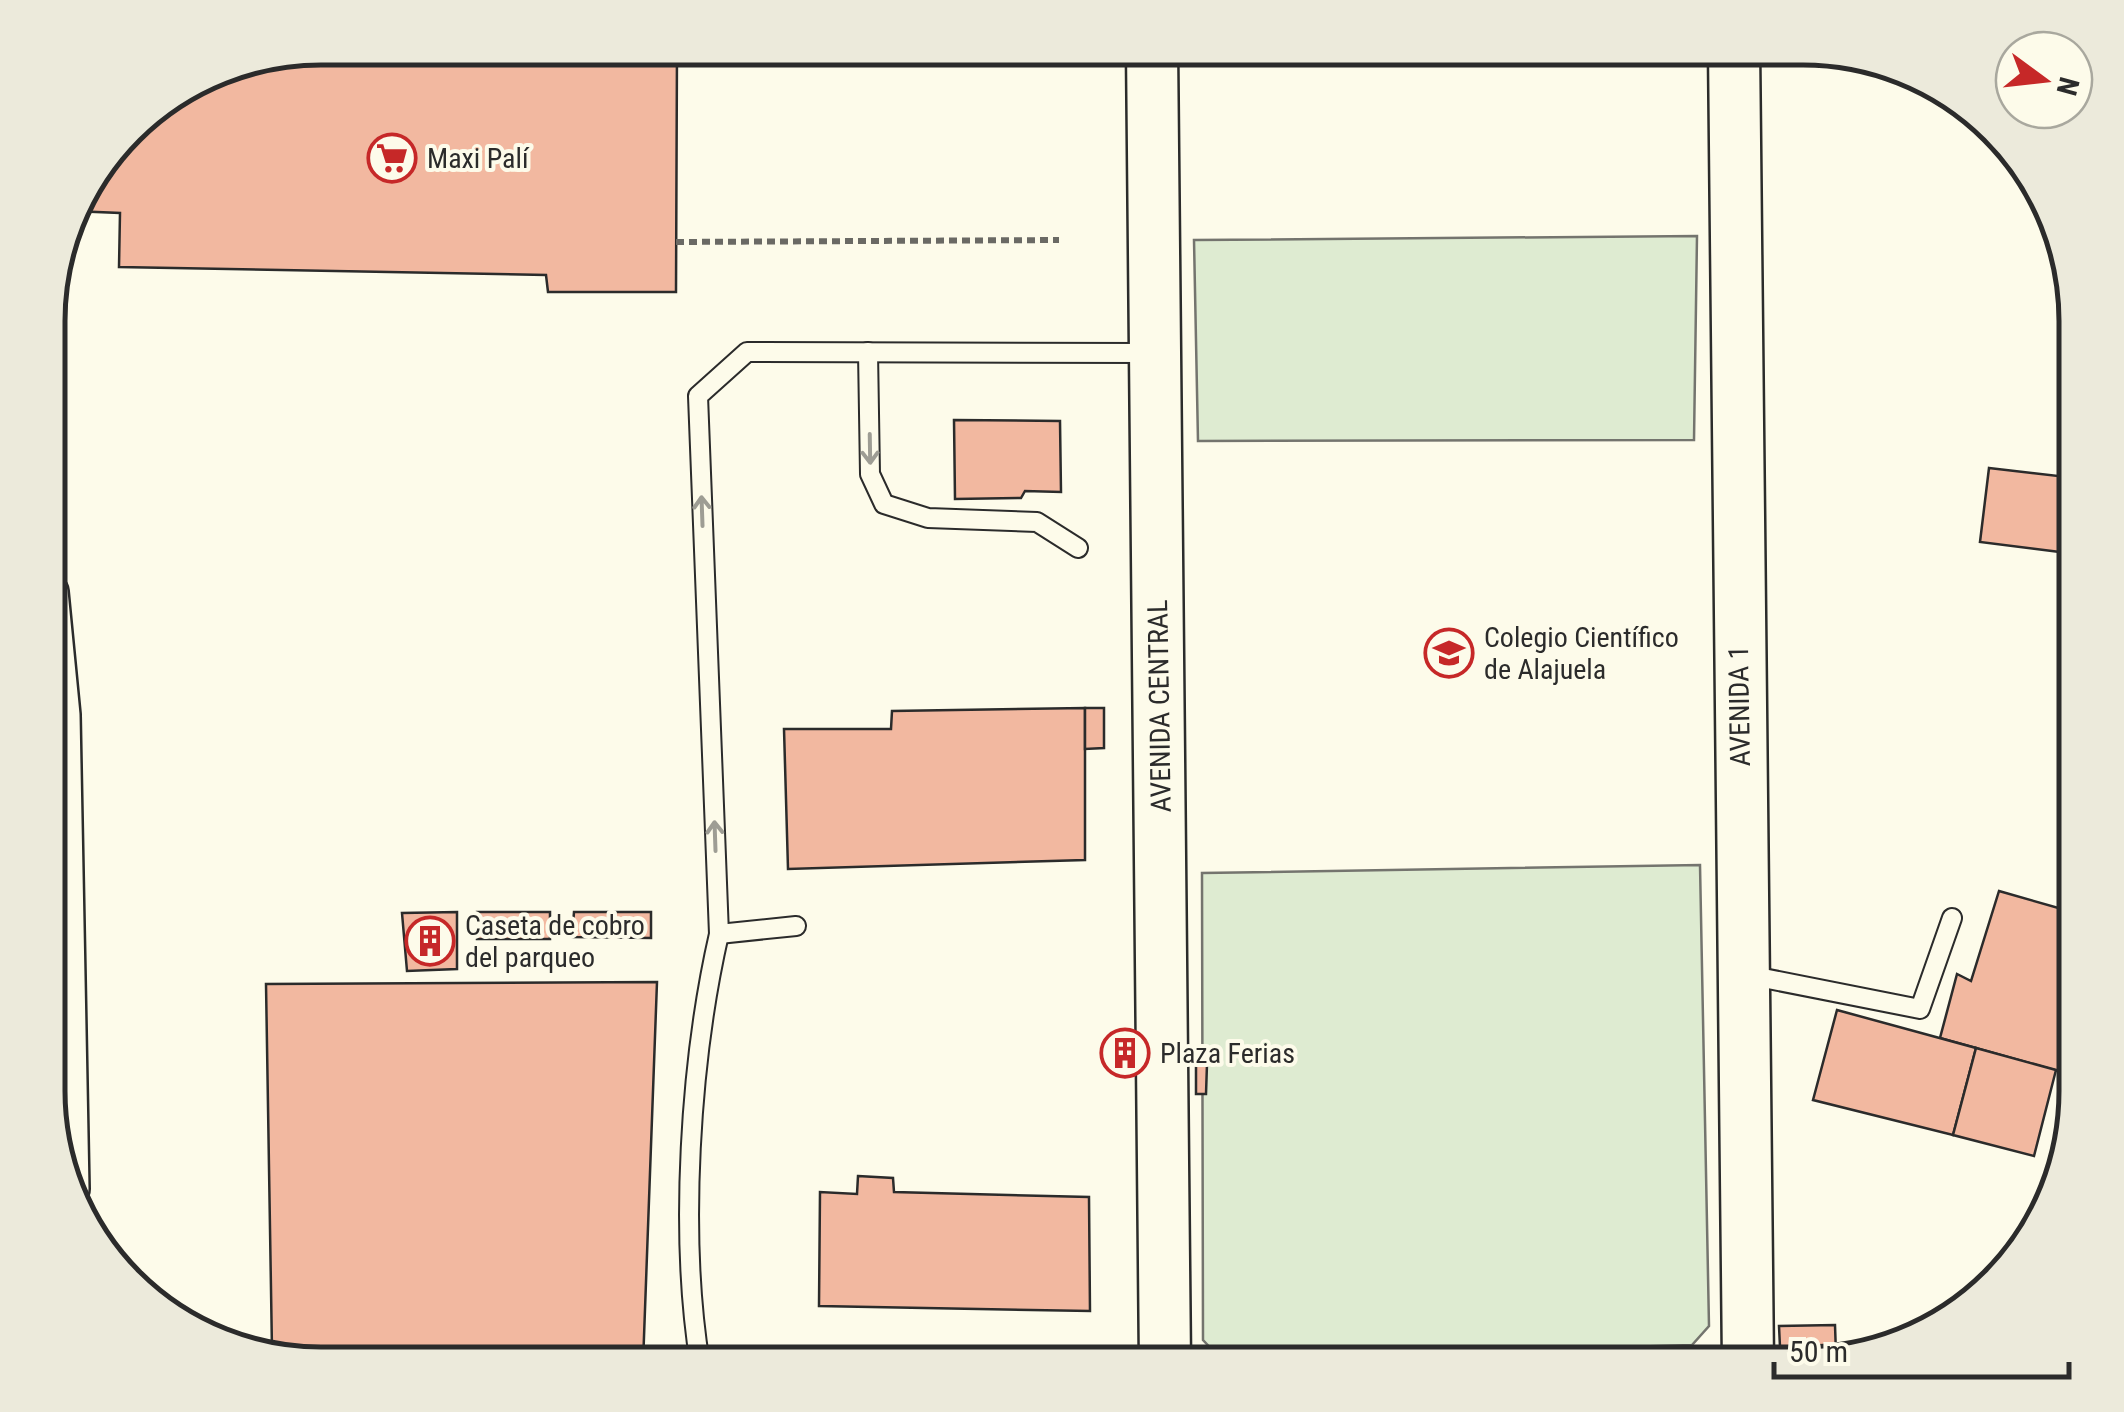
<svg xmlns="http://www.w3.org/2000/svg" width="2124" height="1412" font-family="'Roboto Condensed',sans-serif">
	<style>
		.green { fill: #deebd1; stroke: #74746e; stroke-width: 2.5 }
		.building { fill: #f2b8a0; stroke: #2b2b2b; stroke-width: 2.5 }
		.lines { fill: none; stroke-linecap: round; stroke-linejoin: round }
		.lane-casing { stroke: #2b2b2b; stroke-width: 22 }
		.street-casing { stroke: #2b2b2b; stroke-width: 40 }
		.secondary-casing { stroke: #2b2b2b; stroke-width: 55 }
		.path { stroke: #6a6964; stroke-width: 6; stroke-dasharray: 8 5; stroke-linecap: butt }
		.lane { stroke: #fdfbea; stroke-width: 18 }
		.street { stroke: #fdfbea; stroke-width: 35 }
		.secondary { stroke: #fdfbea; stroke-width: 50 }
		.oneway { stroke: #9e9d94 }
		.labels { text-anchor: middle; stroke-width: 8; stroke-linejoin: round; paint-order: stroke }
		.poi-label { font-size: 28px; fill: #2b2b2b; stroke: #fdfbea; text-anchor: start }
		.street-label { font-size: 28px; fill: #2b2b2b; stroke: #fdfbea }
		.rim { fill: none; stroke: #2b2b2b; stroke-width: 5 }
	</style>
	<rect width="100%" height="100%" fill="#fdfbea"/>
	<!-- green -->
	<g class="green">
		<polygon points="1697,236 1694,440 1198,441 1194,240"/>
		<polygon points="1700,865 1709,1326 1692,1345 1221,1359 1203,1340 1202,873"/>
	</g>
	<!-- building -->
	<g class="building">
		<polygon points="321,48 677,48 676,292 548,292 546,275 119,267 120,213 73,211 76,200 140,116 217,68"/>
		<polygon points="954,420 1060,421 1061,492 1025,491 1021,498 955,499"/>
		<polygon points="1989,468 2076,478 2076,554 1980,542"/>
		<polygon points="1085,708 1085,860 788,869 784,729 891,729 892,711"/>
		<polygon points="1085,708 1104,708 1104,748 1085,749"/>
		<polygon points="1999,891 2076,913 2076,1076 1940,1038 1957,974 1971,981"/>
		<polygon points="457,912 457,969 407,971 402,913"/>
		<rect x="477" y="912" width="73" height="27"/>
		<polygon points="574,912 651,912 651,938 572,937"/>
		<polygon points="657,982 643,1364 321,1364 272,1350 266,984"/>
		<polygon points="1837,1010 1976,1048 1953,1135 1813,1100"/>
		<polygon points="1117,1038 1133,1038 1132,1067 1118,1067"/>
		<polygon points="1976,1048 2056,1070 2034,1156 1953,1135"/>
		<polygon points="1196,1064 1207,1064 1206,1094 1196,1094"/>
		<polygon points="858,1176 893,1178 894,1192 1089,1197 1090,1311 819,1306 820,1192 857,1194"/>
		<polygon points="1835,1325 1836,1354 1787,1355 1780,1347 1779,1326"/>
	</g>
	<g class="lines">
		<!-- lane casing -->
		<g class="lane-casing">
			<g id="lane">
				<polyline points="868,352 870,474 884,504 928,518 1037,522 1078,548"/>
				<polyline points="719,934 796,926"/>
				<polyline points="1748,975 1920,1009 1952,918"/>
				<path d="M700,1364C679,1235 690,1061 719,934L698,396L747,352L1150,353"/>
				<polyline points="921,1364 927,1359"/>
			</g>
		</g>
		<!-- street casing -->
		<g class="street-casing">
			<polyline id="street" points="50,592 62,715 71,1189"/>
		</g>
		<!-- secondary casing -->
		<g class="secondary-casing">
			<g id="secondary">
				<polyline points="1152,48 1165,1364"/>
				<polyline points="1734,48 1748,1364"/>
			</g>
		</g>
		<!-- path -->
		<polyline class="path" points="676,242 1059,240"/>
		<!-- lane -->
		<use href="#lane" class="lane"/>
		<!-- street -->
		<use href="#street" class="street"/>
		<!-- secondary -->
		<use href="#secondary" class="secondary"/>
	</g>
	<!-- one-way arrows -->
	<defs><path id="oneway-shaft" d="M-6 0H5M1.5-3L5.5 0L1.5 3" fill="none" stroke-width="1.6" stroke-linecap="round" stroke-linejoin="round" transform="scale(2.5)"/></defs>
	<g class="oneway">
		<use href="#oneway-shaft" transform="translate(870 449) rotate(89)"/>
		<use href="#oneway-shaft" transform="translate(702 511) rotate(-92)"/>
		<use href="#oneway-shaft" transform="translate(715 836) rotate(-92)"/>
	</g>
	<!-- icons -->
	<defs>
		<g id="supermarket-ring" transform="scale(2.5)"><circle r="9.5" fill="#fdfbea" stroke="#c62828" stroke-width="1.5"/><path d="M-6-5.5h2.5l.6 2H6L4.5 2H-2.5L-4.4-4H-6ZM-1.5 3.2a1.3 1.3 0 1 0 .1 0ZM3 3.2a1.3 1.3 0 1 0 .1 0Z" fill="#c62828"/></g>
		<g id="school-ring" transform="scale(2.5)"><circle r="9.5" fill="#fdfbea" stroke="#c62828" stroke-width="1.5"/><path d="M0-5L7-2L0 1L-7-2ZM-4 1L0 2.5L4 1V4Q0 6-4 4Z" fill="#c62828"/></g>
		<g id="building-ring" transform="scale(2.5)"><circle r="9.5" fill="#fdfbea" stroke="#c62828" stroke-width="1.5"/><path d="M-4-6H4V6H1V3H-1V6H-4ZM-2.5-4.3h1.7v1.8h-1.7ZM.8-4.3h1.7v1.8H.8ZM-2.5-1h1.7V.8h-1.7ZM.8-1h1.7V.8H.8Z" fill="#c62828"/></g>
	</defs>
	<g fill-rule="evenodd">
		<use href="#supermarket-ring" x="392" y="158"/>
		<use href="#school-ring" x="1449" y="653"/>
		<use href="#building-ring" x="430" y="941"/>
		<use href="#building-ring" x="1125" y="1053"/>
	</g>
	<g class="labels">
		<!-- poi labels -->
		<g class="poi-label">
			<text x="427" y="168">Maxi Palí</text>
			<text x="1484" y="647">Colegio Científico<tspan x="1484" dy="32">de Alajuela</tspan></text>
			<text x="465" y="935">Caseta de cobro<tspan x="465" dy="32">del parqueo</tspan></text>
			<text x="1160" y="1063">Plaza Ferias</text>
		</g>
		<!-- street labels -->
		<g class="street-label">
			<text transform="translate(1159 706) rotate(-91)" y="10">AVENIDA CENTRAL</text>
			<text transform="translate(1739 706) rotate(-91)" y="10">AVENIDA 1</text>
		</g>
	</g>
	<!-- crop -->
	<path d="M0 0H2124V1412H0ZM321 65H1803A256 256 0 0 1 2059 321V1091A256 256 0 0 1 1803 1347H321A256 256 0 0 1 65 1091V321A256 256 0 0 1 321 65Z" fill="#eceadb" fill-rule="evenodd"/>
	<path class="rim" d="M321 65H1803A256 256 0 0 1 2059 321V1091A256 256 0 0 1 1803 1347H321A256 256 0 0 1 65 1091V321A256 256 0 0 1 321 65Z"/>
	<!-- north arrow -->
	<g transform="translate(2044 80) rotate(105)"><circle r="48" fill="#fdfbea" stroke="#a9a89e" stroke-width="2.5"/>
	<path d="M0-8L18 38L0 25L-18 38Z" fill="#c62828"/>
	<text y="-15" font-size="28" font-weight="bold" text-anchor="middle" fill="#2b2b2b">N</text>
	</g>
	<!-- scale -->
	<path d="M1774 1362v15h295v-15" fill="none" stroke="#2b2b2b" stroke-width="5"/>
	<text x="1789" y="1362" font-size="30" fill="#2b2b2b" stroke="#fdfbea" stroke-width="8" paint-order="stroke">50 m</text>
</svg>
